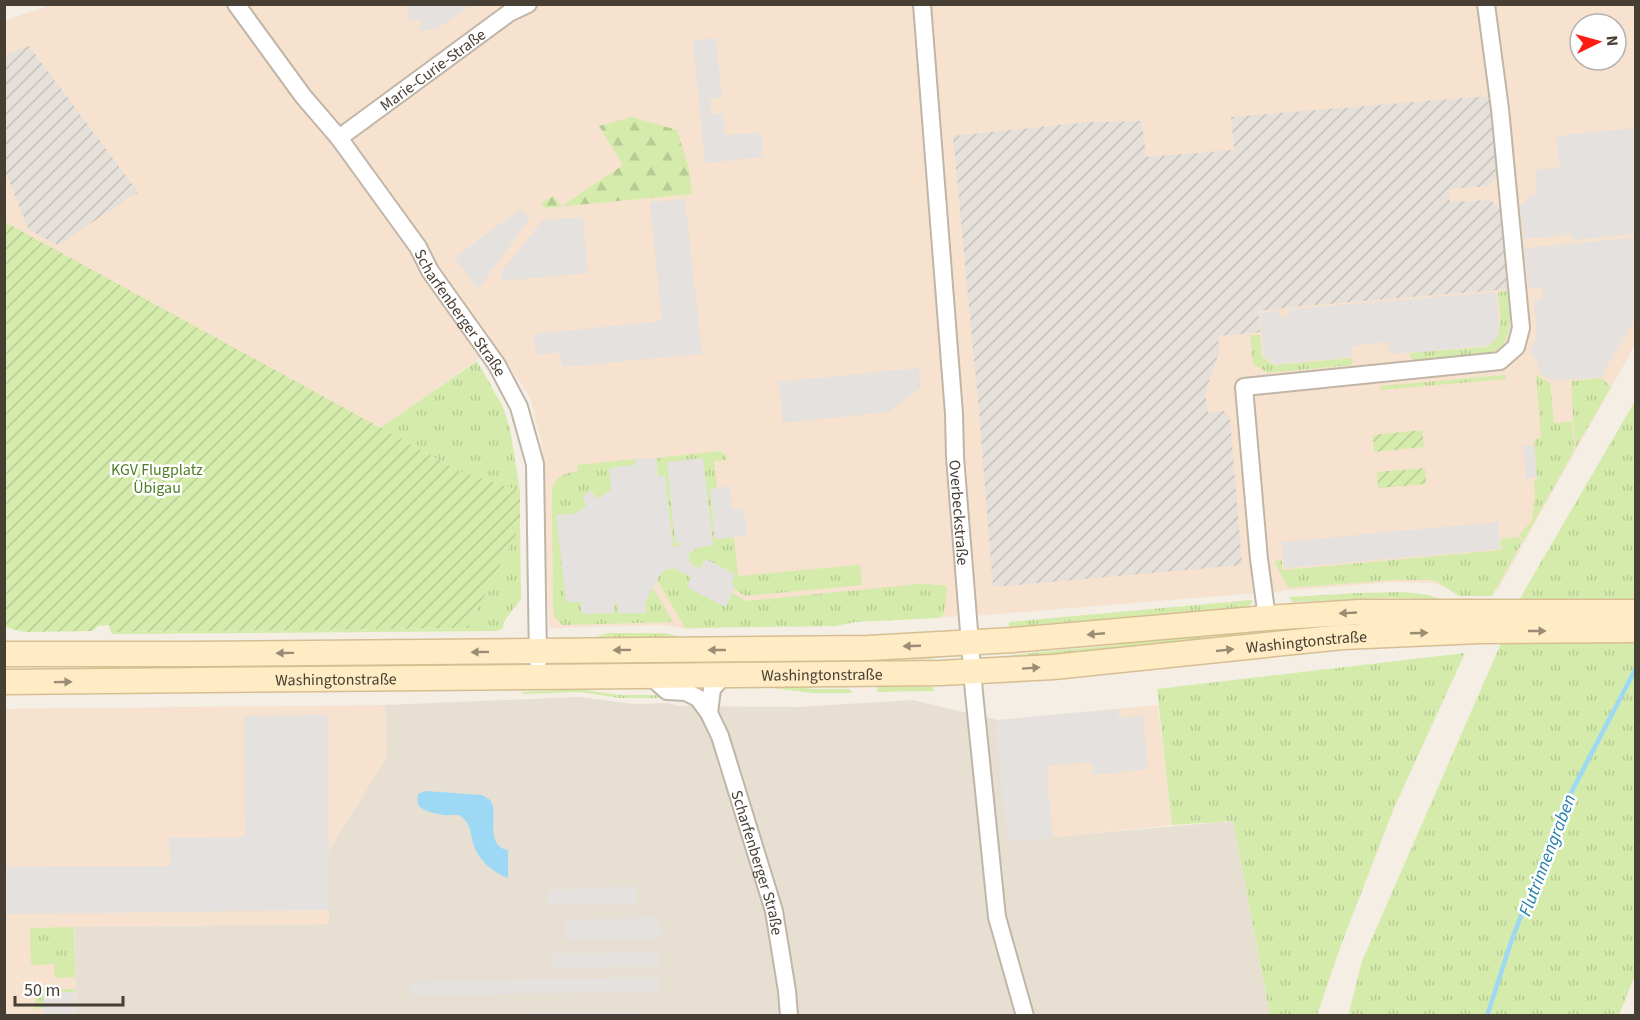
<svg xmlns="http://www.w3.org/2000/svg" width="1640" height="1020" font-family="'Source Sans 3',sans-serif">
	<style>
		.residential { fill: #e8dfd3 }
		.commercial { fill: #f7e2cf; fill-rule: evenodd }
		.industrial { fill: url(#industrial-furrows) }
		.grass { fill: url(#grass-tufts) }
		.forest { fill: url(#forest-firs) }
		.garden { fill: url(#garden-furrows) }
		.parking { fill: #e4e1de }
		.water { fill: #9dd9f5 }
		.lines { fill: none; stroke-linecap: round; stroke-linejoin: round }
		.stream { stroke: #9dd9f5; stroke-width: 4.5 }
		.minor-casing { stroke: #c0b5a7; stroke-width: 20 }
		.secondary-casing { stroke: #d7be92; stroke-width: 27 }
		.minor { stroke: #fff; stroke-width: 16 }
		.secondary { stroke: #ffebc4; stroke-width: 24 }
		.oneway { fill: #9a8c75 }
		.labels { text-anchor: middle; stroke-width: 5; stroke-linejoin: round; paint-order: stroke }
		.street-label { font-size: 16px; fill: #473e34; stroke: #fff }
		.park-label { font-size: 16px; fill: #4e7d24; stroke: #fff }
		.water-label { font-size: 18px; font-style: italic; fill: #247ea9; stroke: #fff }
	</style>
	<defs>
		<pattern id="industrial-furrows" width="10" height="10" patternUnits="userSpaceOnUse" patternTransform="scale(1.5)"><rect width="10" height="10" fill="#e6e0da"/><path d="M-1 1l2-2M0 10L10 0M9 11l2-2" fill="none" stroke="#c7c1bc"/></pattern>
		<pattern id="grass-tufts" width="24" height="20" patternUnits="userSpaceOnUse" patternTransform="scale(1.5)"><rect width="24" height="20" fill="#d4ebab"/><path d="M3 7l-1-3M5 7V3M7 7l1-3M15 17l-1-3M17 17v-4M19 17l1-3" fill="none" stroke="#b7cb94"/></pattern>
		<pattern id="forest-firs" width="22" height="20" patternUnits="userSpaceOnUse" patternTransform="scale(1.5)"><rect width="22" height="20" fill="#d4ebab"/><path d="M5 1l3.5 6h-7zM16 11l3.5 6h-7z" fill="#b7cb94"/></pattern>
		<pattern id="garden-furrows" width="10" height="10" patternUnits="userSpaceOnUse" patternTransform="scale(1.5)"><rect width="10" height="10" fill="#d4ebab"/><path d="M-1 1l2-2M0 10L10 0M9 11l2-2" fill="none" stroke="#b7cb94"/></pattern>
	</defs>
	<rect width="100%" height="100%" fill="#f4eee5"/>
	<!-- residential -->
	<polygon class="residential" points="579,697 633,704 668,703 678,706 798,707 912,700 998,720 996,733 1053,837 1233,821 1270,1015 76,1015 74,927 329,924 328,852 387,756 385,705"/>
	<!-- commercial -->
	<g class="commercial">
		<path d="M50,5H1635V345L1497,591H1457L1433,583L1393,582L985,615L686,629L664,625L549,628L542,445L530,397L496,347L380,428L5,223V21ZM1580,24H1616V60H1580Z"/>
		<polygon points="385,705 387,756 328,852 329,924 75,927 76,1015 5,1015 4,709"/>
		<polygon points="1158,705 1172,825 1009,842 996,732 998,720"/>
	</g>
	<!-- industrial -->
	<g class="industrial">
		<polygon points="29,46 138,192 58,245 29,230 5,171 5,55"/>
		<polygon points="1490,96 1497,175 1490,186 1449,189 1450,202 1490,200 1501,210 1509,289 1302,306 1258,311 1260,332 1218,336 1219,352 1205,393 1208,413 1224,411 1230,418 1242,565 993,587 979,412 953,136 1089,122 1142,121 1146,157 1234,150 1231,117"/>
	</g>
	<!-- grass -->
	<g class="grass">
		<path d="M1508,291C1510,314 1517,347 1487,354L1413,361L1409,353L1486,347C1507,336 1499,312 1498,292Z"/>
		<polygon points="1250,335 1260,335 1262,357 1274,365 1352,358 1352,365 1268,373 1253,364"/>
		<polygon points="477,361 503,407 510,429 520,491 459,471 380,428"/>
		<polygon points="1505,375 1506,379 1381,390 1380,386"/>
		<polygon points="1536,375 1550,383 1554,423 1572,421 1574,451 1524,540 1518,536 1532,521 1535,496 1534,481 1537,480 1534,439 1541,438"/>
		<polygon points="1601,378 1611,387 1575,449 1571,381"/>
		<polygon points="1635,401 1636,973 1619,1015 1348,1016 1362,961 1523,593"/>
		<path d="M720,451L726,455L727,460L714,461L717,488L710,490L715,539L734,537L738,576L860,565L862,585L746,596L733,589L731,584L735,574C721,572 696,573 688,559L689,553L701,546L713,545L703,458L675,543H684L673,548L665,476L658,477L656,458Z"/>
		<path d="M635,459V465L611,490L597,499L591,490L588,505L574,514L566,602L581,601L582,613H614V602L645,613V601L653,588L673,622L563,625L555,618L553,611L552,491C554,477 564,473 578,471L577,465Z"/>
		<polygon points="520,526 521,599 505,620 502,629 496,631 112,634 111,632 468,628"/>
		<polygon points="1517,537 1523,541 1492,596 1459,596 1434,580 1393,580 1288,588 1274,561 1282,560 1282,569 1284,570 1501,550 1501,539"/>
		<path d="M674,568L692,577L687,587L726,607L732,593L746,601L930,583L934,585H944L947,588L944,613L939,618L856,622L835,626L685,628L657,580C661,572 665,569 674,568Z"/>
		<polygon points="1405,592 1427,595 1456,604 1421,599 1388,598 1292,602 1289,597 1359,593"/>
		<polygon points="1252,600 1252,603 1247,607 1009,627 1009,622"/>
		<polygon points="1482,619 1012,662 1012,655 1116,645 1193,633 1346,620"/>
		<polygon points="608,633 665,633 682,637 860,635 821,642 696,641 669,637 596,637"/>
		<polygon points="932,653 933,659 761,662 695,668 682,658"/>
		<polygon points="1465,653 1394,808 1341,945 1317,1015 1270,1015 1233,821 1172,825 1157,689"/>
		<polygon points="491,659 491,664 380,665 338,671 5,675 4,669 82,669 123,664"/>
		<polygon points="737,683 772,684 812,689 849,689 853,693 812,693 771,688 737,687"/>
		<polygon points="877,687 934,687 934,691 877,692"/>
		<polygon points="579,689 620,695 671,695 671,698 620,698 580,692 523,694 522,692"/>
		<polygon points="74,927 75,977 55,978 54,964 31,965 30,928"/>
		<polygon points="35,989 75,989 75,992 44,992 44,1008 35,1009"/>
	</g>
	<!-- forest -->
	<polygon class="forest" points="632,117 677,130 689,169 692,194 545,208 541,203 553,196 562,206 623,165 599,126"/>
	<!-- garden -->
	<g class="garden">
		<polygon points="5,222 459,471 520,491 520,526 468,628 111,632 109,625 98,626 93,631 24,632 5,627"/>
		<polygon points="1422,430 1424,447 1374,452 1373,435"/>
		<polygon points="1425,468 1426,484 1378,488 1377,472"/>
	</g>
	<!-- parking -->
	<g class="parking">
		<polygon points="407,5 407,4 471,5 437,29 421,31 419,20 409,21"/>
		<polygon points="716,38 722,98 710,99 711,114 723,113 725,135 761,133 763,157 705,163 693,40"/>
		<polygon points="1635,128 1635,234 1573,240 1572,234 1524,239 1520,206 1529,196 1537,194 1535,170 1560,167 1556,136"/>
		<polygon points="685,199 702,354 562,367 560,352 536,355 534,334 662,321 650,202"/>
		<polygon points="521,209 529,219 478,290 455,257"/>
		<polygon points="583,217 588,273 502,281 501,272 543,220"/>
		<polygon points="1635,238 1635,318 1601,377 1551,381 1540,373 1536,359 1530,352 1537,337 1534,300 1541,300 1544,293 1540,287 1529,288 1524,248"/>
		<polygon points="1496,292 1499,329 1497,337 1493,342 1486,346 1390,354 1388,342 1352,346 1352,357 1275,364 1264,357 1259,313 1277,311 1280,316 1284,318 1289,315 1290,309"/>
		<polygon points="919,368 920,388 888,412 783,423 779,382"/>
		<polygon points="1534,445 1537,477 1526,478 1523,446"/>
		<polygon points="656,458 658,476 665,476 673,548 682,543 675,543 667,462 703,458 713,545 695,548 689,553 688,559 691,565 699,569 706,559 735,574 731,584 735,586 726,607 687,587 691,577 674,568 667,569 661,573 646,601 646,613 618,613 618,602 615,602 614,613 582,614 581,602 566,602 556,515 574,514 587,506 582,497 591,490 597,499 611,490 609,468 635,465 635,459"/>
		<polygon points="730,486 732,510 744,509 747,536 715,539 710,489"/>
		<polygon points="1498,522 1500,549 1284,568 1281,542"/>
		<polygon points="1118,709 1119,718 1143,715 1148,769 1093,775 1092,762 1048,766 1049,779 1047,779 1053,837 1009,842 996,732 998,720"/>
		<polygon points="328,715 329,910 5,914 5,867 170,866 169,838 245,837 244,716"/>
		<polygon points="636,886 636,904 548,905 548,890"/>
		<polygon points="657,917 662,938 565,940 565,920"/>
		<polygon points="659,952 659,966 553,968 553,954"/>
		<polygon points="659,977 659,991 411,996 411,982"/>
		<polygon points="43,992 75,992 76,1015 44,1015"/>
		<polygon points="530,1012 639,1012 639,1015 530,1016"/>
	</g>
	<!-- water -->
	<path class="water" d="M426,791L482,795C484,796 489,799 490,800C500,811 483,846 508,850V878C492,872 478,860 473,843C471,834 470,823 462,817C457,813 450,816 444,815C436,814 421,811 418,804C417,802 418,796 418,794Z"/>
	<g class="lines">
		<!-- stream -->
		<polyline class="stream" points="1487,1016 1511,942 1560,814 1636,668"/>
		<!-- minor casing -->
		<g class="minor-casing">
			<g id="minor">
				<path id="s1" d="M236,4L303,96L339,138L418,247L430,271L497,365L519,407L535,464L538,661"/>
				<path id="s2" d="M922,4L954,414L955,457L974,693L997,917L1025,1016"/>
				<path id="s3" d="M339,138L509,13L528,4"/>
				<polyline points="1267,618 1259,559 1244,387 1500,361 1516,347 1521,328 1500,109 1486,4"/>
				<path id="s4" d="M651,677L667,691L686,692L698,698L709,713L720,736L774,911L787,991L789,1016"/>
				<polyline points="709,713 712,689 723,676"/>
			</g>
		</g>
		<!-- secondary casing -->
		<g class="secondary-casing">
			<g id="secondary">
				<polyline points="4,654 194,654 868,648 1013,640 1267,618 1360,612 1636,612"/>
				<path id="s5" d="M4,682L941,673L1053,667L1343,637L1479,631L1636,630"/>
			</g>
		</g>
		<!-- minor -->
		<use href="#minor" class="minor"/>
		<!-- secondary -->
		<use href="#secondary" class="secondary"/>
	</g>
	<!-- one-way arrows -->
	<defs><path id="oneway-solid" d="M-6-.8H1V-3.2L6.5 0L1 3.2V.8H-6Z" transform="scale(1.5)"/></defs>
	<g class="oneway">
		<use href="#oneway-solid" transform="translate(1348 613) rotate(177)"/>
		<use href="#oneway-solid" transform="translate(1537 631)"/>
		<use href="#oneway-solid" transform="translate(1419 633) rotate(-2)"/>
		<use href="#oneway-solid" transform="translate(1096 634) rotate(175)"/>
		<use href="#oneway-solid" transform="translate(912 646) rotate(178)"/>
		<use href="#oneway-solid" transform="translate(622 650) rotate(179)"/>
		<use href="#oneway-solid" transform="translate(717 650) rotate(-180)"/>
		<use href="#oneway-solid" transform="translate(1225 650) rotate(-6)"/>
		<use href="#oneway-solid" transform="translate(480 652) rotate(179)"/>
		<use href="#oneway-solid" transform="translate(285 653) rotate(179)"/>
		<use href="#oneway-solid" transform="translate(1031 668) rotate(-4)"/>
		<use href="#oneway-solid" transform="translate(63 682) rotate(-1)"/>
	</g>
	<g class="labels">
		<!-- street labels -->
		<g class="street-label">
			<text dy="6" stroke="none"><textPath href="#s3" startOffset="116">Marie-Curie-Straße</textPath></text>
			<text dy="6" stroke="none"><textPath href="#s1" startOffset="382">Scharfenberger Straße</textPath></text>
			<text dy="6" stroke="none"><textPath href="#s2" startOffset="510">Overbeckstraße</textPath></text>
			<text dy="6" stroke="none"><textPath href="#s5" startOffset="1304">Washingtonstraße</textPath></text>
			<text dy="6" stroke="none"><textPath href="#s5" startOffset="818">Washingtonstraße</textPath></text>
			<text dy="6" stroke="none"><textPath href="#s5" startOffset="332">Washingtonstraße</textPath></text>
			<text dy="6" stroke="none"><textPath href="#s4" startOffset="230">Scharfenberger Straße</textPath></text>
		</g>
		<!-- park labels -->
		<g class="park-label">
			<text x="157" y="475">KGV Flugplatz<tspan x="157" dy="18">Übigau</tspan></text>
		</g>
		<!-- water labels -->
		<g class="water-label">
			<text transform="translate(1547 855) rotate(-69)" y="6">Flutrinnengraben</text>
		</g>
	</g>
	<!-- border -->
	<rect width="1640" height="1020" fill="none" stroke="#473e34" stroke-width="12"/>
	<!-- north arrow -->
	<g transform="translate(1598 42) rotate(85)"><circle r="28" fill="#ffffff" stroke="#b5b2ae" stroke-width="1.5"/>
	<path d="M0-4.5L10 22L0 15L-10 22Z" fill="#ff1e11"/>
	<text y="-9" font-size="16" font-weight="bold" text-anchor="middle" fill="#473e34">N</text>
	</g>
	<!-- scale -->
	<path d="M15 996v9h108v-9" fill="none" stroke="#473e34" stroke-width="3"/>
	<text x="24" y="996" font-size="18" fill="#473e34" stroke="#ffffff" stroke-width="4.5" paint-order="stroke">50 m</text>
</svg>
